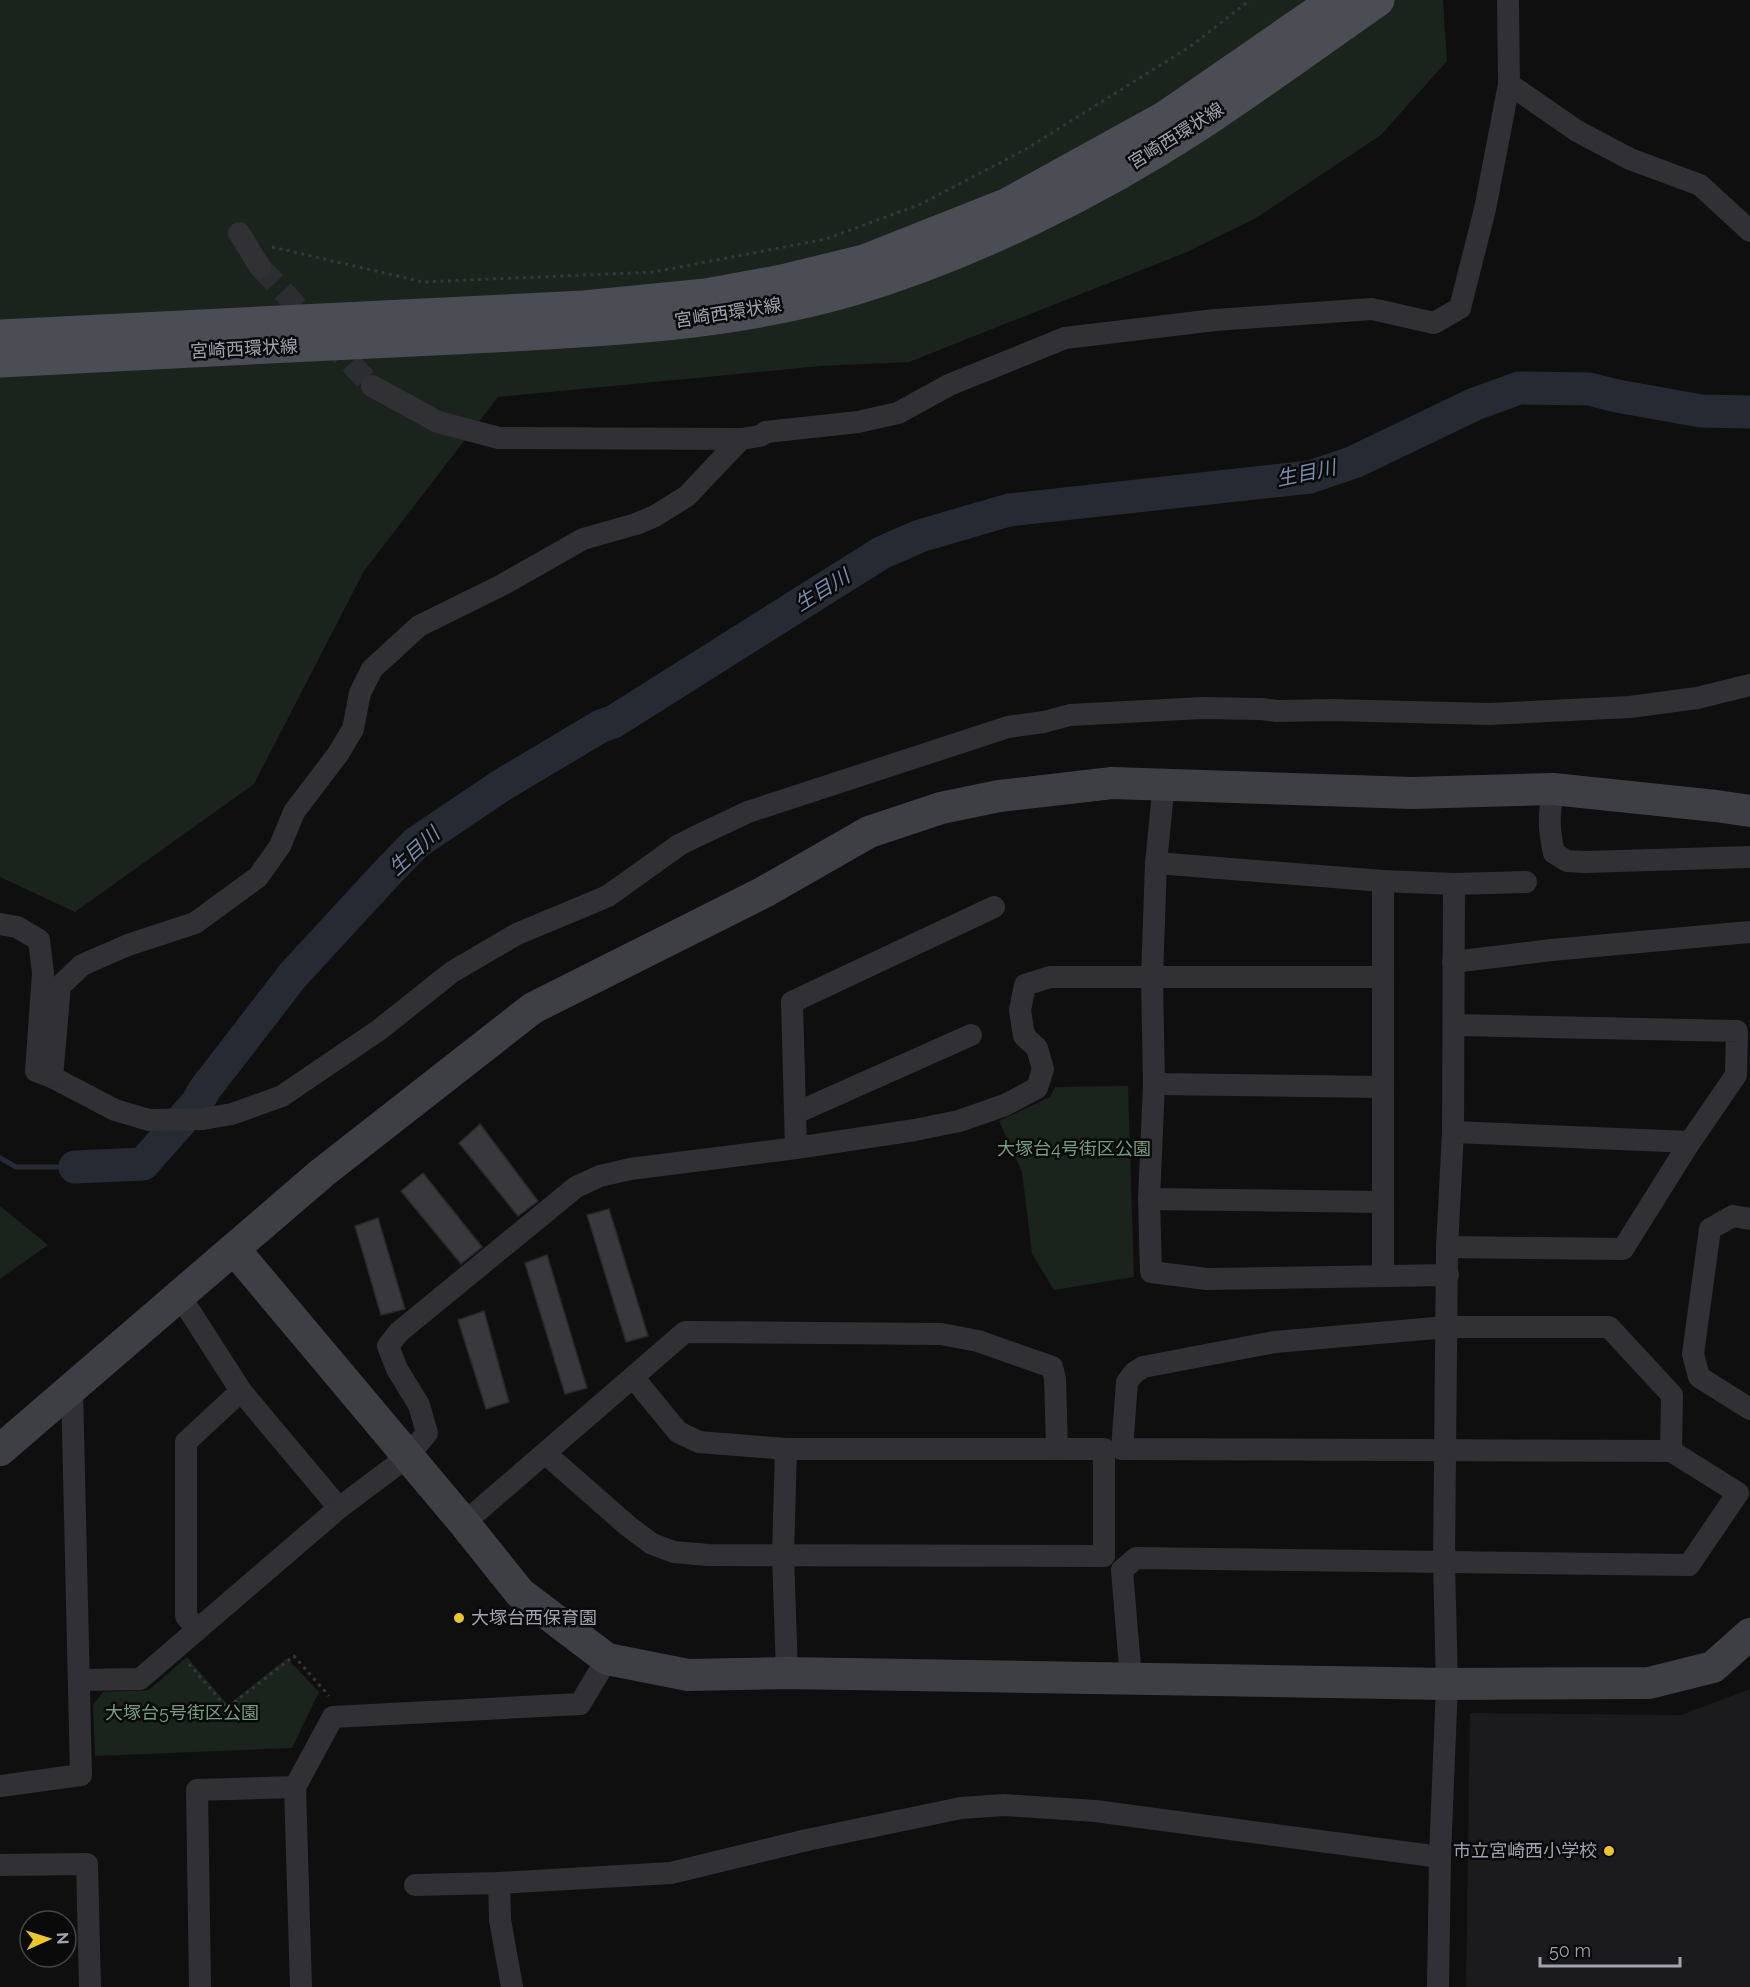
<svg xmlns="http://www.w3.org/2000/svg" width="1750" height="1987" font-family="Raleway,'Noto Sans JP',sans-serif">
	<style>
		.built { fill: #1b1b1d }
		.green { fill: #1b231d }
		.lines { fill: none; stroke-linecap: round; stroke-linejoin: round }
		.stream { stroke: #262b33; stroke-width: 5 }
		.river { stroke: #262b33; stroke-width: 33 }
		.building { fill: #39393d; stroke: #29292c; stroke-width: 1.5 }
		.street-tunnel { stroke: #2c2d30; stroke-width: 22; stroke-dasharray: 22 11; stroke-linecap: butt }
		.path { stroke: #36373c; stroke-width: 3; stroke-dasharray: 3 4.5; stroke-linecap: butt }
		.street { stroke: #303035; stroke-width: 22 }
		.secondary { stroke: #3e3f45; stroke-width: 32 }
		.primary { stroke: #4c4d54; stroke-width: 33 }
		.poi-dot { fill: #ecc72b; stroke: #0a0a0b; stroke-width: 2 }
		.labels { text-anchor: middle; stroke-width: 5; stroke-linejoin: round; paint-order: stroke }
		.street-label { font-size: 18px; fill: #a0a3b1; stroke: #0a0a0b }
		.park-label { font-size: 18px; fill: #779c7f; stroke: #0a0a0b }
		.poi-label { font-size: 18px; fill: #a0a3b1; stroke: #0a0a0b; text-anchor: start }
		.water-label { font-size: 20px; font-style: italic; fill: #778cac; stroke: #0a0a0b }
	</style>
	<rect width="100%" height="100%" fill="#0f0f10"/>
	<!-- built -->
	<polygon class="built" points="1750,1689 1750,1987 1466,1987 1470,1713 1681,1715"/>
	<!-- green -->
	<g class="green">
		<polygon points="0,0 1443,0 1447,61 1381,135 1256,218 1187,252 909,362 821,366 498,397 364,571 254,784 75,912 0,877"/>
		<polygon points="1128,1086 1134,1277 1054,1290 1032,1254 1022,1172 999,1121 1050,1097 1055,1087"/>
		<polygon points="0,1206 48,1245 0,1279"/>
		<polygon points="187,1657 228,1705 287,1658 319,1692 292,1748 95,1756 93,1705 103,1692 149,1690"/>
	</g>
	<g class="lines">
		<!-- stream -->
		<polyline class="stream" points="0,1158 16,1167 75,1167"/>
		<!-- river -->
		<polyline class="river" points="75,1167 143,1164 197,1103 205,1089 293,975 387,873 416,843 502,785 601,726 613,722 881,553 920,536 1009,510 1310,477 1354,462 1475,404 1519,388 1589,389 1617,396 1701,411 1750,412"/>
	</g>
	<!-- building -->
	<g class="building">
		<polygon points="480,1124 538,1201 518,1216 459,1143"/>
		<polygon points="423,1173 482,1247 461,1264 401,1191"/>
		<polygon points="609,1209 648,1336 626,1342 587,1215"/>
		<polygon points="378,1218 405,1309 381,1315 355,1226"/>
		<polygon points="547,1255 587,1388 565,1394 525,1263"/>
		<polygon points="484,1311 509,1402 486,1409 458,1320"/>
	</g>
	<g class="lines">
		<!-- street-tunnel -->
		<polyline class="street-tunnel" points="260,267 372,386"/>
		<!-- path -->
		<g class="path">
			<polyline points="272,247 423,282 654,272 826,239 921,204 1026,149 1191,46 1250,0"/>
			<polyline points="189,1664 227,1708 294,1656 329,1696"/>
		</g>
		<!-- street -->
		<g class="street">
			<polyline points="1509,84 1577,131 1630,159 1700,185 1750,231"/>
			<polyline points="239,233 260,267"/>
			<polyline points="372,386 438,422 499,438 741,439 760,436 766,432 858,422 898,413 949,385 1065,338 1215,320 1372,309 1434,323 1460,308 1485,209 1509,84 1508,0"/>
			<polyline points="1164,783 1156,863 1152,978 1154,1084 1149,1199 1151,1272 1207,1279 1448,1275"/>
			<path d="M1553,789C1549,816 1548,826 1554,853L1567,861L1585,862L1750,857"/>
			<polyline points="1156,863 1383,881 1454,884 1453,1132 1447,1247 1444,1563 1447,1684 1440,1857 1438,1987"/>
			<polyline points="1383,881 1383,1276"/>
			<polyline points="1454,884 1526,882"/>
			<polyline points="0,924 17,927 39,940 43,973 36,1071 52,1077 115,1110 149,1120 203,1119 232,1114 282,1096 379,1030 452,972 517,934 608,896 679,845 697,836 748,812 1008,727 1044,722 1070,715 1202,708 1261,709 1277,711 1332,710 1489,714 1630,707 1697,698 1750,685"/>
			<polyline points="1453,962 1552,950 1750,932"/>
			<polyline points="52,1077 60,986 82,965 128,945 195,923 258,877 280,846 294,812 338,754 353,729 360,693 372,669 419,626 502,585 583,539 636,524 655,516 687,496 741,439"/>
			<polyline points="1154,1084 1382,1087"/>
			<polyline points="796,1113 971,1035"/>
			<polyline points="1453,1132 1690,1142"/>
			<polyline points="796,1148 792,1002 994,907"/>
			<polyline points="1149,1199 1382,1202"/>
			<polyline points="1750,1219 1733,1216 1710,1229 1693,1354 1699,1377 1750,1409"/>
			<polyline points="1447,1247 1623,1249 1690,1142 1736,1075 1737,1031 1454,1025"/>
			<polyline points="180,1296 241,1391 339,1508"/>
			<polyline points="786,1449 783,1555 787,1673"/>
			<polyline points="546,1454 628,1526 652,1544 674,1552 708,1555 1104,1556 1104,1449 786,1449 699,1442 678,1432 633,1377"/>
			<polyline points="464,1523 685,1332 941,1334 978,1341 1052,1367 1055,1379 1057,1448"/>
			<polyline points="197,1630 186,1616 186,1442 241,1391"/>
			<polyline points="80,1680 140,1679 339,1508 407,1457 427,1433 419,1405 397,1369 388,1346 399,1332 576,1187 600,1176 630,1169 796,1148 915,1130 959,1121 1005,1105 1037,1088 1043,1069 1037,1048 1024,1036 1020,1010 1025,985 1050,977 1383,977"/>
			<polyline points="1131,1680 1122,1570 1136,1558 1689,1565 1738,1493 1671,1451 1122,1449 1127,1382 1134,1373 1143,1367 1275,1342 1447,1327 1609,1327 1672,1395 1671,1451"/>
			<polyline points="0,1786 81,1775 72,1387"/>
			<polyline points="0,1865 87,1864 90,1987"/>
			<polyline points="499,1883 500,1920 512,1987"/>
			<polyline points="415,1885 499,1883 671,1873 807,1840 961,1808 1004,1805 1095,1811 1440,1857"/>
			<polyline points="200,1987 197,1790 295,1787"/>
			<polyline points="301,1987 295,1787 333,1717 580,1704 607,1659"/>
		</g>
		<!-- secondary -->
		<g class="secondary">
			<polyline points="234,1249 464,1523 520,1593 607,1659 688,1675 787,1673 1447,1684 1649,1683 1713,1667 1750,1634"/>
			<polyline points="0,1450 322,1173 533,1008 764,892 869,832 941,808 999,796 1112,783 1412,793 1553,789 1716,806 1750,811"/>
		</g>
		<!-- primary -->
		<g class="primary">
			<polyline points="0,336 584,307 706,295 782,281 864,261 1008,204 1164,118 1335,0"/>
			<path d="M0,361C151,353 303,345 454,338C588,331 725,327 854,289C972,253 1094,193 1197,126C1259,85 1318,42 1378,0"/>
		</g>
	</g>
	<!-- markers -->
	<g class="poi-dot">
		<circle cx="459" cy="1618" r="6"/>
		<circle cx="1609" cy="1851" r="6"/>
	</g>
	<g class="labels">
		<!-- street labels -->
		<g class="street-label">
			<text transform="translate(1176 136) rotate(-32)" y="6">宮崎西環状線</text>
			<text transform="translate(728 313) rotate(-9)" y="6">宮崎西環状線</text>
			<text transform="translate(244 349) rotate(-3)" y="6">宮崎西環状線</text>
		</g>
		<!-- park labels -->
		<g class="park-label">
			<text x="1074" y="1155">大塚台4号街区公園</text>
			<text x="182" y="1719">大塚台5号街区公園</text>
		</g>
		<!-- poi labels -->
		<g class="poi-label">
			<text x="471" y="1624">大塚台西保育園</text>
			<text x="1597" y="1857" text-anchor="end">市立宮崎西小学校</text>
		</g>
		<!-- water labels -->
		<g class="water-label">
			<text transform="translate(1306 473) rotate(-12)" y="7">生目川</text>
			<text transform="translate(822 590) rotate(-32)" y="7">生目川</text>
			<text transform="translate(414 851) rotate(-42)" y="7">生目川</text>
		</g>
	</g>
	<!-- north arrow -->
	<g transform="translate(48 1939) rotate(87)"><circle r="28" fill="#0a0a0b" stroke="#46474d" stroke-width="1.5"/>
	<path d="M0-4.5L10 22L0 15L-10 22Z" fill="#ecc72b"/>
	<text y="-9" font-size="16" font-weight="bold" text-anchor="middle" fill="#a0a3b1">N</text>
	</g>
	<!-- scale -->
	<path d="M1540 1957v9h140v-9" fill="none" stroke="#a0a3b1" stroke-width="3"/>
	<text x="1549" y="1957" font-size="18" fill="#a0a3b1" stroke="#0a0a0b" stroke-width="4.5" paint-order="stroke">50 m</text>
</svg>
